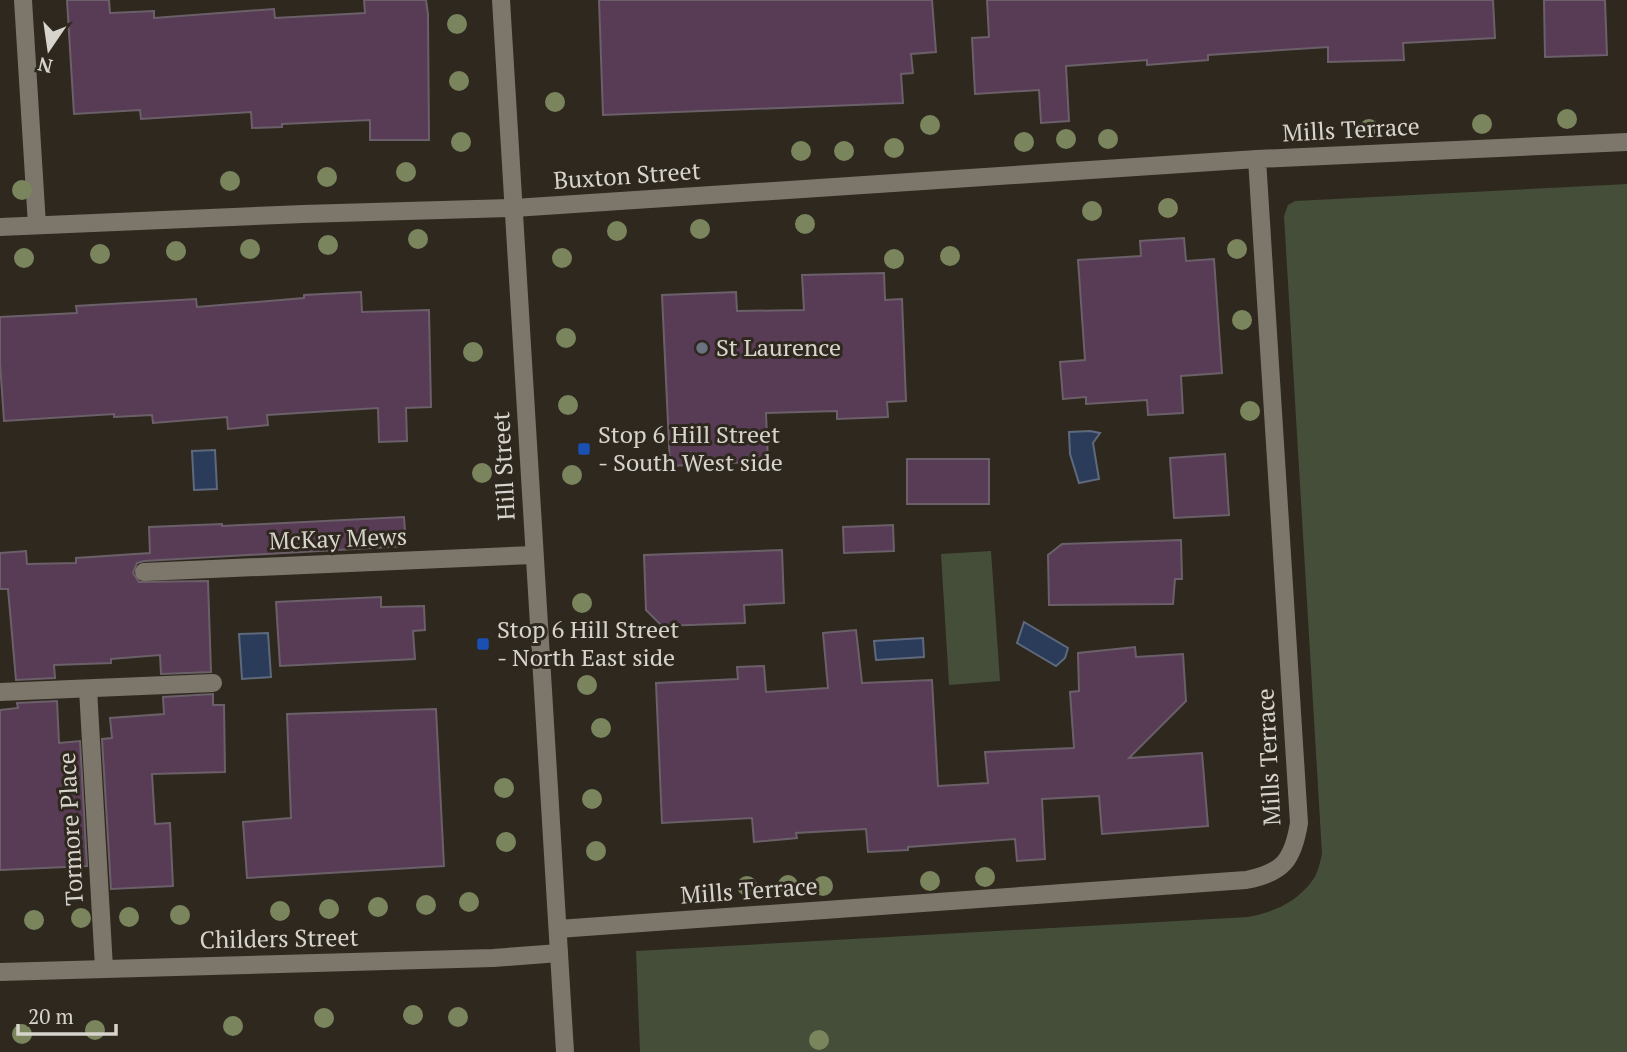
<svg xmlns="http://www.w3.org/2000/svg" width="1627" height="1052" font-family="'PT Serif',serif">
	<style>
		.green { fill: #454e38 }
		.water { fill: #2b3b5a; stroke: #5f697c; stroke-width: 2 }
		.building { fill: #583b55; stroke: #6b6069; stroke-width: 2 }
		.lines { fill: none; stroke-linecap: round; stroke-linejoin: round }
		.minor { stroke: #7d766a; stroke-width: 18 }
		.tree { fill: #7a855e }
		.worship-dot { fill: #6b7280; stroke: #2e281e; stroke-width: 2.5 }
		.transit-dot { fill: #1a4fb4; stroke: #2e281e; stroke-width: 2.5 }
		.labels { text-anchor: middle; stroke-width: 6; stroke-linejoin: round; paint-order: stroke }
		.street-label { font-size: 24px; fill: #d7d3cd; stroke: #2e281e }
		.poi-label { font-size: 24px; fill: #d7d3cd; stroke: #2e281e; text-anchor: start }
	</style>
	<rect width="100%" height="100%" fill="#2e281e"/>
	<!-- green -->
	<g class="green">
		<path d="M1627,184V1052H640L636,951L1248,917C1273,912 1296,903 1312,881C1318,874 1320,862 1322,854L1284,216L1288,205L1295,201Z"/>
		<polygon points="991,551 1000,681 949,685 941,554"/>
	</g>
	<!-- water -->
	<g class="water">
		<polygon points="1090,431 1100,433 1093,443 1099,479 1079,483 1070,454 1069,432"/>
		<polygon points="215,450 217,489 194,490 192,451"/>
		<polygon points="1024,622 1068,648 1065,658 1056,666 1017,643"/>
		<polygon points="268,633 271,677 242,679 239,634"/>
		<polygon points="923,638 924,657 876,660 874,641"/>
	</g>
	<!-- building -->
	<g class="building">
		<polygon points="67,0 109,0 110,13 154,11 154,18 274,9 275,18 365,13 364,0 426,0 428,14 429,140 370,140 370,120 282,124 282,127 252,128 251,112 141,119 140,110 74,114"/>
		<polygon points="599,0 932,0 936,52 911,54 913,73 901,74 903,103 603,115"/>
		<polygon points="987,0 1493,0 1495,38 1403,43 1404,60 1328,62 1328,47 1208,55 1208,60 1147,65 1147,60 1066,66 1069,121 1041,123 1039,90 975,94 972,38 989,37"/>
		<polygon points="1544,0 1605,0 1607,55 1545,57"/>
		<polygon points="1184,238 1186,261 1214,259 1222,373 1181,376 1183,413 1148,415 1147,400 1086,404 1086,397 1063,399 1060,362 1085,360 1078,260 1141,256 1140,241"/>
		<polygon points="884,273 885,300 902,299 906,401 887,402 888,417 837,419 837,411 766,413 768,461 670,466 662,295 736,292 737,311 804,310 802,275"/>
		<polygon points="361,292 362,312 429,310 431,407 406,408 407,441 379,442 378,408 267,415 268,425 228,429 227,417 153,423 152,415 114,417 114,414 4,421 0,363 0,317 77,313 76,306 196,299 197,307 304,298 304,295"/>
		<polygon points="1225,454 1229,515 1174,518 1170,458"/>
		<rect x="907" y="459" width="82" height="45"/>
		<polygon points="404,517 406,546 144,561 137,563 133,573 139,582 208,581 211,672 161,674 160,655 111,659 111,663 54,665 55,678 16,680 8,589 0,589 0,553 26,551 27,564 76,563 76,558 150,553 149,527 222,524 222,526"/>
		<polygon points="893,525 894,551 844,553 843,527"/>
		<polygon points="1181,540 1182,579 1175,579 1173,604 1049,605 1048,555 1062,544"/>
		<polygon points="782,550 784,603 744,605 745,623 662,626 646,610 644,555"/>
		<polygon points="381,597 381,607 424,606 425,630 413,631 415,659 280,666 276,602"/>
		<polygon points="856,630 862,683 932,680 938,786 988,783 985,752 1074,748 1070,692 1079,691 1078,653 1135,647 1136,657 1183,654 1186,701 1129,758 1202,753 1208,826 1102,834 1099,796 1042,799 1045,859 1017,861 1015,839 908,847 908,850 868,852 866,829 796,833 797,838 754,842 752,818 662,823 656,683 738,679 737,667 764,666 766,692 828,688 823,633"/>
		<polygon points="213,694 213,705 224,705 225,772 152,774 155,824 170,823 173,886 111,889 102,739 112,738 110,718 164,714 163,697"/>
		<polygon points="57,701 59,743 80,741 87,866 0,870 0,710 18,708 17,703"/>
		<polygon points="436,709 444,866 247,878 243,822 291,818 287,714"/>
	</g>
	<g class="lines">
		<!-- minor -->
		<g class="minor">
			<polyline points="23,0 37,225"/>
			<polyline points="501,0 565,1052"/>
			<polyline points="0,227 303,214 514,208 1257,159"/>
			<polyline points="144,572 533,555"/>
			<polyline points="88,689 104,968"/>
			<polyline points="0,692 213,683"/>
			<path d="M558,929L1246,880C1283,873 1293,860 1299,823L1257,159L1627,142"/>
			<polyline points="0,972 493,958 559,953"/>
		</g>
	</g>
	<!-- trees -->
	<g class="tree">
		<circle cx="457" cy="24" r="10"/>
		<circle cx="459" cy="81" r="10"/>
		<circle cx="555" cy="102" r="10"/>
		<circle cx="1567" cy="119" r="10"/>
		<circle cx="1482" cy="124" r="10"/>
		<circle cx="930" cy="125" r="10"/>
		<circle cx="1369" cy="129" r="10"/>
		<circle cx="1066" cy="139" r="10"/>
		<circle cx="1108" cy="139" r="10"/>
		<circle cx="461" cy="142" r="10"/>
		<circle cx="1024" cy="142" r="10"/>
		<circle cx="894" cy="148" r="10"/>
		<circle cx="801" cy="151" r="10"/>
		<circle cx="844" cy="151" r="10"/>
		<circle cx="406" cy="172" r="10"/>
		<circle cx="327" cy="177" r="10"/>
		<circle cx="230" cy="181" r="10"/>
		<circle cx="22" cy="190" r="10"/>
		<circle cx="1168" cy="208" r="10"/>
		<circle cx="1092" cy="211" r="10"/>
		<circle cx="805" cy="224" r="10"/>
		<circle cx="700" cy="229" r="10"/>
		<circle cx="617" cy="231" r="10"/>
		<circle cx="418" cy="239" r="10"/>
		<circle cx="328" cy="245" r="10"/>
		<circle cx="250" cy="249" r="10"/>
		<circle cx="1237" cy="249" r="10"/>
		<circle cx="176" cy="251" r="10"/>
		<circle cx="100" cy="254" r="10"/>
		<circle cx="950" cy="256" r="10"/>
		<circle cx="24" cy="258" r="10"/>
		<circle cx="562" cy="258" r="10"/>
		<circle cx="894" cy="259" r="10"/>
		<circle cx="1242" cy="320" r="10"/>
		<circle cx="566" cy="338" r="10"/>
		<circle cx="473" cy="352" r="10"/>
		<circle cx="568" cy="405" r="10"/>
		<circle cx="1250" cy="411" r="10"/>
		<circle cx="482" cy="473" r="10"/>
		<circle cx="572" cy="475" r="10"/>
		<circle cx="582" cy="603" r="10"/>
		<circle cx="587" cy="685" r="10"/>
		<circle cx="601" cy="728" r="10"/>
		<circle cx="504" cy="788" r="10"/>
		<circle cx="592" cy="799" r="10"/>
		<circle cx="506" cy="842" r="10"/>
		<circle cx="596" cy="851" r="10"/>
		<circle cx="985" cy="877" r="10"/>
		<circle cx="930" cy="881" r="10"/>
		<circle cx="788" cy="885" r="10"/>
		<circle cx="747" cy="886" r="10"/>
		<circle cx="823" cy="886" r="10"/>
		<circle cx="701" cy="893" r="10"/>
		<circle cx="469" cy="902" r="10"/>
		<circle cx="426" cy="905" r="10"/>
		<circle cx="378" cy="907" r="10"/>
		<circle cx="329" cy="909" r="10"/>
		<circle cx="280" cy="911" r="10"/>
		<circle cx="180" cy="915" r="10"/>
		<circle cx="129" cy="917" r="10"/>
		<circle cx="81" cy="918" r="10"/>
		<circle cx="34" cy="920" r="10"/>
		<circle cx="413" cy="1015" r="10"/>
		<circle cx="458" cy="1017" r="10"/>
		<circle cx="324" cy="1018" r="10"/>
		<circle cx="233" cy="1026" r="10"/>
		<circle cx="95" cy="1030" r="10"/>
		<circle cx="22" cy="1034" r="10"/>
		<circle cx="819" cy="1040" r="10"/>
	</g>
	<!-- markers -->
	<circle class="worship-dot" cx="702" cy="348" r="7"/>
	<g class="transit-dot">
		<rect x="577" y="442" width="14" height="14" rx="3.5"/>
		<rect x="476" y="637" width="14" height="14" rx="3.5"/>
	</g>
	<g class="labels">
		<!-- street labels -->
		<g class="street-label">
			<text transform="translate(1351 130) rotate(-3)" y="8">Mills Terrace</text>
			<text transform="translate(627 176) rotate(-4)" y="8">Buxton Street</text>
			<text transform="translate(504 466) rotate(-93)" y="8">Hill Street</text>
			<text transform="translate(338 539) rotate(-2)" y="8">McKay Mews</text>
			<text transform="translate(1269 757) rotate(-93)" y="8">Mills Terrace</text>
			<text transform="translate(71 829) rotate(-93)" y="8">Tormore Place</text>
			<text transform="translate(749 891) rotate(-4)" y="8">Mills Terrace</text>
			<text transform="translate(279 939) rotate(-1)" y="8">Childers Street</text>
		</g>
		<!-- poi labels -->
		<g class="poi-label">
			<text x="716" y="356">St Laurence</text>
			<text x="598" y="443">Stop 6 Hill Street<tspan x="598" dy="28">- South West side</tspan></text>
			<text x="497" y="638">Stop 6 Hill Street<tspan x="497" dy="28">- North East side</tspan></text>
		</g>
	</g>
	<!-- north arrow -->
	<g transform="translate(49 49) rotate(193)" stroke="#2e281e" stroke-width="5" paint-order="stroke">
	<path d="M0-5L12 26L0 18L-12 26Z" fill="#d7d3cd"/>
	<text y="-10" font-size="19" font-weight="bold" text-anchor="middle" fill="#d7d3cd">N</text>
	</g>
	<!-- scale -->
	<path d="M18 1024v10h98v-10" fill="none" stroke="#d7d3cd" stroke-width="3.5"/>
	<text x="28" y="1024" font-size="21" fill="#d7d3cd" stroke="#2e281e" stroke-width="5" paint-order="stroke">20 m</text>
</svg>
